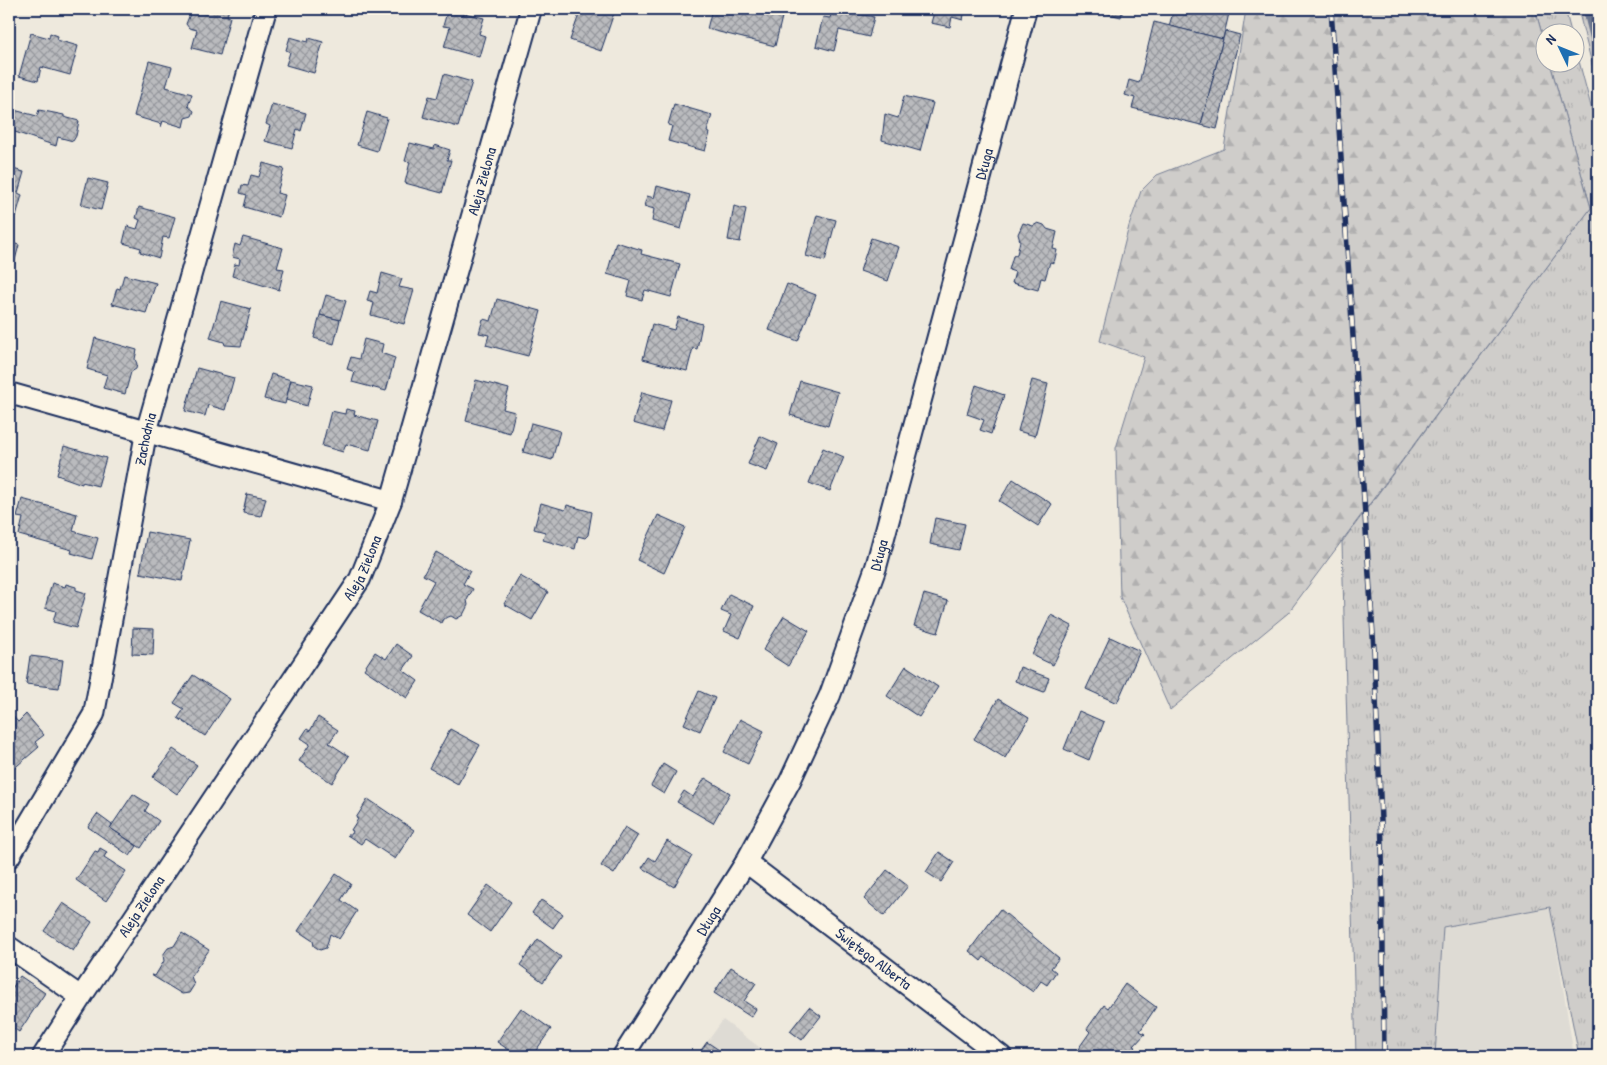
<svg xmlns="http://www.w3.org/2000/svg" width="1607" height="1065" font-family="'Patrick Hand',sans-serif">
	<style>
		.built { fill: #dedbd4 }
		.grass { fill: url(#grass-tufts); stroke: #757e94 }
		.forest { fill: url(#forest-firs); stroke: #757e94 }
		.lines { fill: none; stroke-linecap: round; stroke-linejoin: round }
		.stream { stroke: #6c778f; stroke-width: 7 }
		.building { fill: url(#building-cross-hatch); stroke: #1b2f5e }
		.minor-casing { stroke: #1b2f5e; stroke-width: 24 }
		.minor { stroke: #fcf5e5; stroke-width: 20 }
		.rail-casing { stroke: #1b2f5e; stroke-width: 5.5 }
		.rail { stroke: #fcf5e5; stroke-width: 4; stroke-dasharray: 11; stroke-linecap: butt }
		.labels { text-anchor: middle; stroke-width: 4; stroke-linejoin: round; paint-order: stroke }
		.street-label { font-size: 15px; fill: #1b2f5e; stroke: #fcf5e5 }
	</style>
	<defs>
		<pattern id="grass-tufts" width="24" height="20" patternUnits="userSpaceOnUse" patternTransform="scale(1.25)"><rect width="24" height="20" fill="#cfcdca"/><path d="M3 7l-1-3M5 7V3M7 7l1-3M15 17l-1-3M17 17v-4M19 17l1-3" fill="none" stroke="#b1b0b0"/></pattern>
		<pattern id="forest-firs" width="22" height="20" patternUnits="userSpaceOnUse" patternTransform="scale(1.25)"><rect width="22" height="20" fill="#cfcdca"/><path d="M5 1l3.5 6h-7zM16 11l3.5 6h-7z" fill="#b1b0b0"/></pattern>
		<pattern id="building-cross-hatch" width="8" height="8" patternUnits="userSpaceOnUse" patternTransform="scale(1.25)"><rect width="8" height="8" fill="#babbbe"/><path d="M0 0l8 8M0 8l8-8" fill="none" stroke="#96989e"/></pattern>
	</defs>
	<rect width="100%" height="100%" fill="#eee9dd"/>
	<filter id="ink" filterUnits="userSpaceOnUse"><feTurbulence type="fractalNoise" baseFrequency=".02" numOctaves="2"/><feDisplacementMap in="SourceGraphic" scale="10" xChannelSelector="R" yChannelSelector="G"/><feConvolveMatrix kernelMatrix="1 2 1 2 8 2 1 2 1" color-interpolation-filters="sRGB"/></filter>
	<g filter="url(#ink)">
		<!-- built -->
		<g class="built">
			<polygon points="1550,907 1574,1056 1435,1056 1443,927"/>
			<polygon points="723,1020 771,1056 697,1056"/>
		</g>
		<!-- grass -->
		<g class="grass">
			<polygon points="1535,9 1565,9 1571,32 1544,32 1544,41"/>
			<polygon points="1578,9 1598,9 1598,88"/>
			<polygon points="1575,46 1598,133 1598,1056 1579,1056 1550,907 1443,927 1435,1056 1356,1056 1342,542 1591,208 1550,63 1574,62"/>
		</g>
		<!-- forest -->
		<polygon class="forest" points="1246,9 1535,9 1544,41 1544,62 1550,63 1591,208 1288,613 1170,710 1120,597 1116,448 1144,357 1100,341 1129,226 1141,191 1157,175 1224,149"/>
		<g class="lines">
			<!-- stream -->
			<polyline class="stream" points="1586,9 1598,56"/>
		</g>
		<!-- building -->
		<g class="building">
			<polygon points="51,9 74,9 73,15"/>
			<polygon points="192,9 229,9 227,16 230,17 220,55 192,48 197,30 189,28 186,24"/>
			<polygon points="310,9 332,9 331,14"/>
			<polygon points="448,9 484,18 479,34 485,36 479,57 444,47 450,27 443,26"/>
			<polygon points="581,9 615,10 601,51 570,40"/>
			<polygon points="712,9 767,9 783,13 775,46 707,29"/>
			<polygon points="833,9 874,17 869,37 839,30 834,51 816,46 823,17 830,18"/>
			<polygon points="925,9 965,9 963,20 952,17 950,27 931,23 934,12"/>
			<polygon points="1089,9 1123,9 1121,17"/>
			<polygon points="1174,9 1230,9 1223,39 1169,26"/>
			<polygon points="1154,22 1223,39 1201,125 1132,108 1135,98 1125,95 1129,80 1139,83"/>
			<polygon points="1225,31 1240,35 1217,129 1201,125"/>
			<polygon points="31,33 49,38 50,33 58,36 57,40 78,46 70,75 41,67 38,81 19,76"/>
			<polygon points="290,37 308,42 309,38 323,42 314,73 286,65 290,52 286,50"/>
			<polygon points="149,61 172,67 166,87 192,94 188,106 194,111 192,116 185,118 183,127 163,121 161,127 161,124 134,116"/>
			<polygon points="444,74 472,82 458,127 423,117 429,96 437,98"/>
			<polygon points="904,96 933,103 920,151 882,140 885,114 898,118"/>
			<polygon points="272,104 306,113 301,131 297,129 292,148 265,141 270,126 266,124"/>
			<polygon points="674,104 712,115 707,132 710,133 705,151 668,141 672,126 668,125"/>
			<polygon points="10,109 37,116 39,110 64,115 64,117 79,121 76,136 73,141 58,137 56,146 9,130"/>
			<polygon points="367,112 387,118 377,151 357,145"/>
			<polygon points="410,143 434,149 435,145 450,150 447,160 451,160 442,193 405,183 410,162 405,161"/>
			<polygon points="263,163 284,169 277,193 285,195 279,217 244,207 247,195 240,193 242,185 248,186 251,175 259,177"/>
			<polygon points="9,168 24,172 18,193 22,195 16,216 9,214"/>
			<polygon points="88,178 108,183 101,210 81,205"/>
			<polygon points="657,186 690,195 681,229 652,221 654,209 644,206 647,196 654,198"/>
			<polygon points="734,206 746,209 740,242 728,240"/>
			<polygon points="139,207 175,217 169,238 163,237 159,258 140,252 141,248 123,243 127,226 137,229 140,220 136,218"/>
			<polygon points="817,215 836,220 825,261 806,256"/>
			<polygon points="1023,223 1033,226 1038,223 1044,225 1047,229 1057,232 1053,249 1057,250 1054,263 1050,262 1045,279 1041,278 1038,290 1012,283 1015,272 1009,270 1013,256 1017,254 1020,241 1018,234"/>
			<polygon points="243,237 283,248 277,268 284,269 279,290 232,276 235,264 239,265 240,259 232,257 235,244 240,246"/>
			<polygon points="871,238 899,247 888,281 860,271"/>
			<polygon points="9,242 19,245 10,279 9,279"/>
			<polygon points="616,242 642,250 641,254 680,264 671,297 645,290 642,300 627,296 631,281 607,274"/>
			<polygon points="382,273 402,279 399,287 414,290 404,324 371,315 374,303 367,301 370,291 377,293"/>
			<polygon points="124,275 156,283 146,313 112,304 117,288 120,289"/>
			<polygon points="787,284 816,295 798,341 769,330"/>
			<polygon points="326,295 346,301 340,320 320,315"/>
			<polygon points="497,299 541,311 528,356 486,345 489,335 479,333 483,319 491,321"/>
			<polygon points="221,301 251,309 241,346 225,345 224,342 210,338"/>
			<polygon points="320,315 340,320 334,344 314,338"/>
			<polygon points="678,317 702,324 697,349 693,348 687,371 643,359 652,324 674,330"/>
			<polygon points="95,338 137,350 135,359 137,364 136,369 131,372 125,394 103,388 107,375 87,369"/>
			<polygon points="364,339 383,344 381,353 395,358 386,391 352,382 355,372 347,369 351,357 359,359"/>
			<polygon points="197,368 234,378 225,410 208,405 205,416 185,411"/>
			<polygon points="271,374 291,380 285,404 264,399"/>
			<polygon points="291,380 313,385 307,406 286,400"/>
			<polygon points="476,380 509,389 503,409 515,412 510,433 466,421"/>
			<polygon points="1032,380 1048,384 1035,436 1018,431"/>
			<polygon points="800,381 838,392 828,426 790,415"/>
			<polygon points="976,385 1004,395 991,434 980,430 984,420 967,414"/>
			<polygon points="642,392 671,400 662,431 633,423"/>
			<polygon points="346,409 355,411 354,415 378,421 370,450 346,444 343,452 322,446 331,411 345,414"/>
			<polygon points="531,423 560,431 552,460 523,452"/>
			<polygon points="760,436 778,444 767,471 748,464"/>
			<polygon points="64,446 106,458 98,486 82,482 82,484 57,475"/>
			<polygon points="823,448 844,457 830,491 809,483"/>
			<polygon points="1013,479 1052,504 1038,526 999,501"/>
			<polygon points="247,494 266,498 261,516 243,513"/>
			<polygon points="22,499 77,514 73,531 98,538 92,559 71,553 72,550 19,535 23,518 17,517"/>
			<polygon points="541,503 565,510 567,505 592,512 588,535 585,538 578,536 575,549 543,540 545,532 534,529"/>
			<polygon points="658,515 685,527 664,573 637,560"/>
			<polygon points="935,518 965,524 959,550 930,544"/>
			<polygon points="147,532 190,540 182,581 140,573"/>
			<polygon points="436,552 470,571 463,584 473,589 467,600 468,605 463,615 456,619 451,616 443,619 441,623 418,610 434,581 423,575"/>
			<polygon points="520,576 548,592 532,620 504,604"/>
			<polygon points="52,583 65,587 66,584 76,587 76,590 86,593 76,628 53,622 56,611 45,608"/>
			<polygon points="729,594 754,606 740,638 724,631 731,615 721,611"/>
			<polygon points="924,594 948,601 938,633 914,626"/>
			<polygon points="1051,615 1072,626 1053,665 1032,655"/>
			<polygon points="784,616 809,631 788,666 763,650"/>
			<polygon points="133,628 154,629 153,655 132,654"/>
			<polygon points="1110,637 1140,651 1117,703 1086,689"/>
			<polygon points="396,644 413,656 403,670 418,681 407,698 364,669 375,652 386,659"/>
			<polygon points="30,656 63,660 59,688 26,684"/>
			<polygon points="906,666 938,687 919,717 887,696"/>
			<polygon points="1020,667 1049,678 1044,692 1015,681"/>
			<polygon points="193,675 230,699 205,736 178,718 184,709 174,703"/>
			<polygon points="699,691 715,698 700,731 684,724"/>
			<polygon points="998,699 1029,718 1005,758 974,739"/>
			<polygon points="1079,711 1104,722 1089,760 1064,749"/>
			<polygon points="9,712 18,722 26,714 44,735 35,742 39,747 11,771 9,769"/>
			<polygon points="318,717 338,730 329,743 349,756 332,783 299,761 310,744 301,738 307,729 310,731"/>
			<polygon points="740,719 764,731 748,764 724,752"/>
			<polygon points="450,729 480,745 458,784 429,768"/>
			<polygon points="173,749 197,765 177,794 153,777"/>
			<polygon points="663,764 676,772 664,794 651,786"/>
			<polygon points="705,778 730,793 713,823 677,802 684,791 693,797"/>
			<polygon points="133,794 149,804 145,811 159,821 141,848 110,828"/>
			<polygon points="368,799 414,830 395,859 365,839 361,844 347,835 351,835 353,831 351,830 358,819 356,818"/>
			<polygon points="97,814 112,825 110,828 137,846 130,856 88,827"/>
			<polygon points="625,827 638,835 614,874 601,866"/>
			<polygon points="667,841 692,856 674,887 642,868 649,857 655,861"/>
			<polygon points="100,848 107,852 104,857 126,871 106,901 76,880 95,851 98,852"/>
			<polygon points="939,852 954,862 941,882 926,872"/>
			<polygon points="887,870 908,886 884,916 864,899"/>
			<polygon points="336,874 351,884 341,900 357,911 339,939 330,934 326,948 320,950 314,946 313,941 298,931"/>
			<polygon points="488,885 511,902 490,932 467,915"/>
			<polygon points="541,900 563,914 553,928 532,913"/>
			<polygon points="63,903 92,922 73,951 44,931"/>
			<polygon points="1000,909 1059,958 1051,968 1056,972 1047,985 1041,981 1033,992 984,957 981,961 969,951"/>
			<polygon points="182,933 209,950 191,976 194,985 189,993 182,994 151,975 155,976 164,961 163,955 168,948 174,946"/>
			<polygon points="538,939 561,957 543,982 520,965"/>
			<polygon points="731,967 756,983 744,1001 756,1009 751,1017 714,993"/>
			<polygon points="20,976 45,993 19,1032 9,1025 9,993"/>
			<polygon points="1125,984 1156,1007 1140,1031 1145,1034 1134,1046 1136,1047 1129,1056 1083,1056 1085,1054 1078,1049 1090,1032 1087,1029 1104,1005 1108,1008"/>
			<polygon points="809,1007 821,1016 802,1040 790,1031"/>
			<polygon points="521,1008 551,1029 532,1056 518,1056 497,1042"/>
			<polygon points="707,1042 728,1056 697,1056"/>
		</g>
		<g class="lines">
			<!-- minor casing -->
			<g class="minor-casing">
				<g id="minor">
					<polyline points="9,393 391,501"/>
					<path id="s1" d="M9,857L94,714L146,433L266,9"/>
					<path id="s2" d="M746,862L1001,1056"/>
					<polyline points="9,947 81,997"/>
					<path id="s3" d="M43,1056L81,997L360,579L391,501L531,9"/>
					<path id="s4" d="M623,1056L746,862L790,781L830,695L876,567L1026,9"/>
				</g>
			</g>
			<!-- minor -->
			<use href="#minor" class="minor"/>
			<!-- rail casing -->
			<g class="rail-casing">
				<polyline id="rail" points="1331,9 1374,649 1382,845 1384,1056"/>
			</g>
			<!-- rail -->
			<use href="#rail" class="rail"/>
		</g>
	</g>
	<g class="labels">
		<!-- street labels -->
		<g class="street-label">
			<text dy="5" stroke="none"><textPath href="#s4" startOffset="970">Długa</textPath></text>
			<text dy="5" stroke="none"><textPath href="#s3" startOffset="989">Aleja Zielona</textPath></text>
			<text dy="5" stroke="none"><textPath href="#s1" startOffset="446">Zachodnia</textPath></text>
			<text dy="5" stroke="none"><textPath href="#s4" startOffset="565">Długa</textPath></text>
			<text dy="5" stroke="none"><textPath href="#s3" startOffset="584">Aleja Zielona</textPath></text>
			<text dy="5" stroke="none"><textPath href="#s3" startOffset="179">Aleja Zielona</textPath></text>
			<text dy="5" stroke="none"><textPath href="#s4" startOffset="160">Długa</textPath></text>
			<text dy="5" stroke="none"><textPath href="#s2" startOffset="160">Świętego Alberta</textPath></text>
		</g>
	</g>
	<!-- margin -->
	<rect width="1607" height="1065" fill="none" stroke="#fcf5e5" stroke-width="30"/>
	<rect x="15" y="15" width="1577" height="1035" fill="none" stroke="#1b2f5e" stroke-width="2" filter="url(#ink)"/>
	<!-- north arrow -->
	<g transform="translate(1560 48) rotate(313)"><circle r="24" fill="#fcf5e5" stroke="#a2a6af"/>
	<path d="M0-4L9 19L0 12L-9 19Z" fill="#1f6fb2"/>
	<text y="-8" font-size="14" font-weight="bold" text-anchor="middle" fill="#1b2f5e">N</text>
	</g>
</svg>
